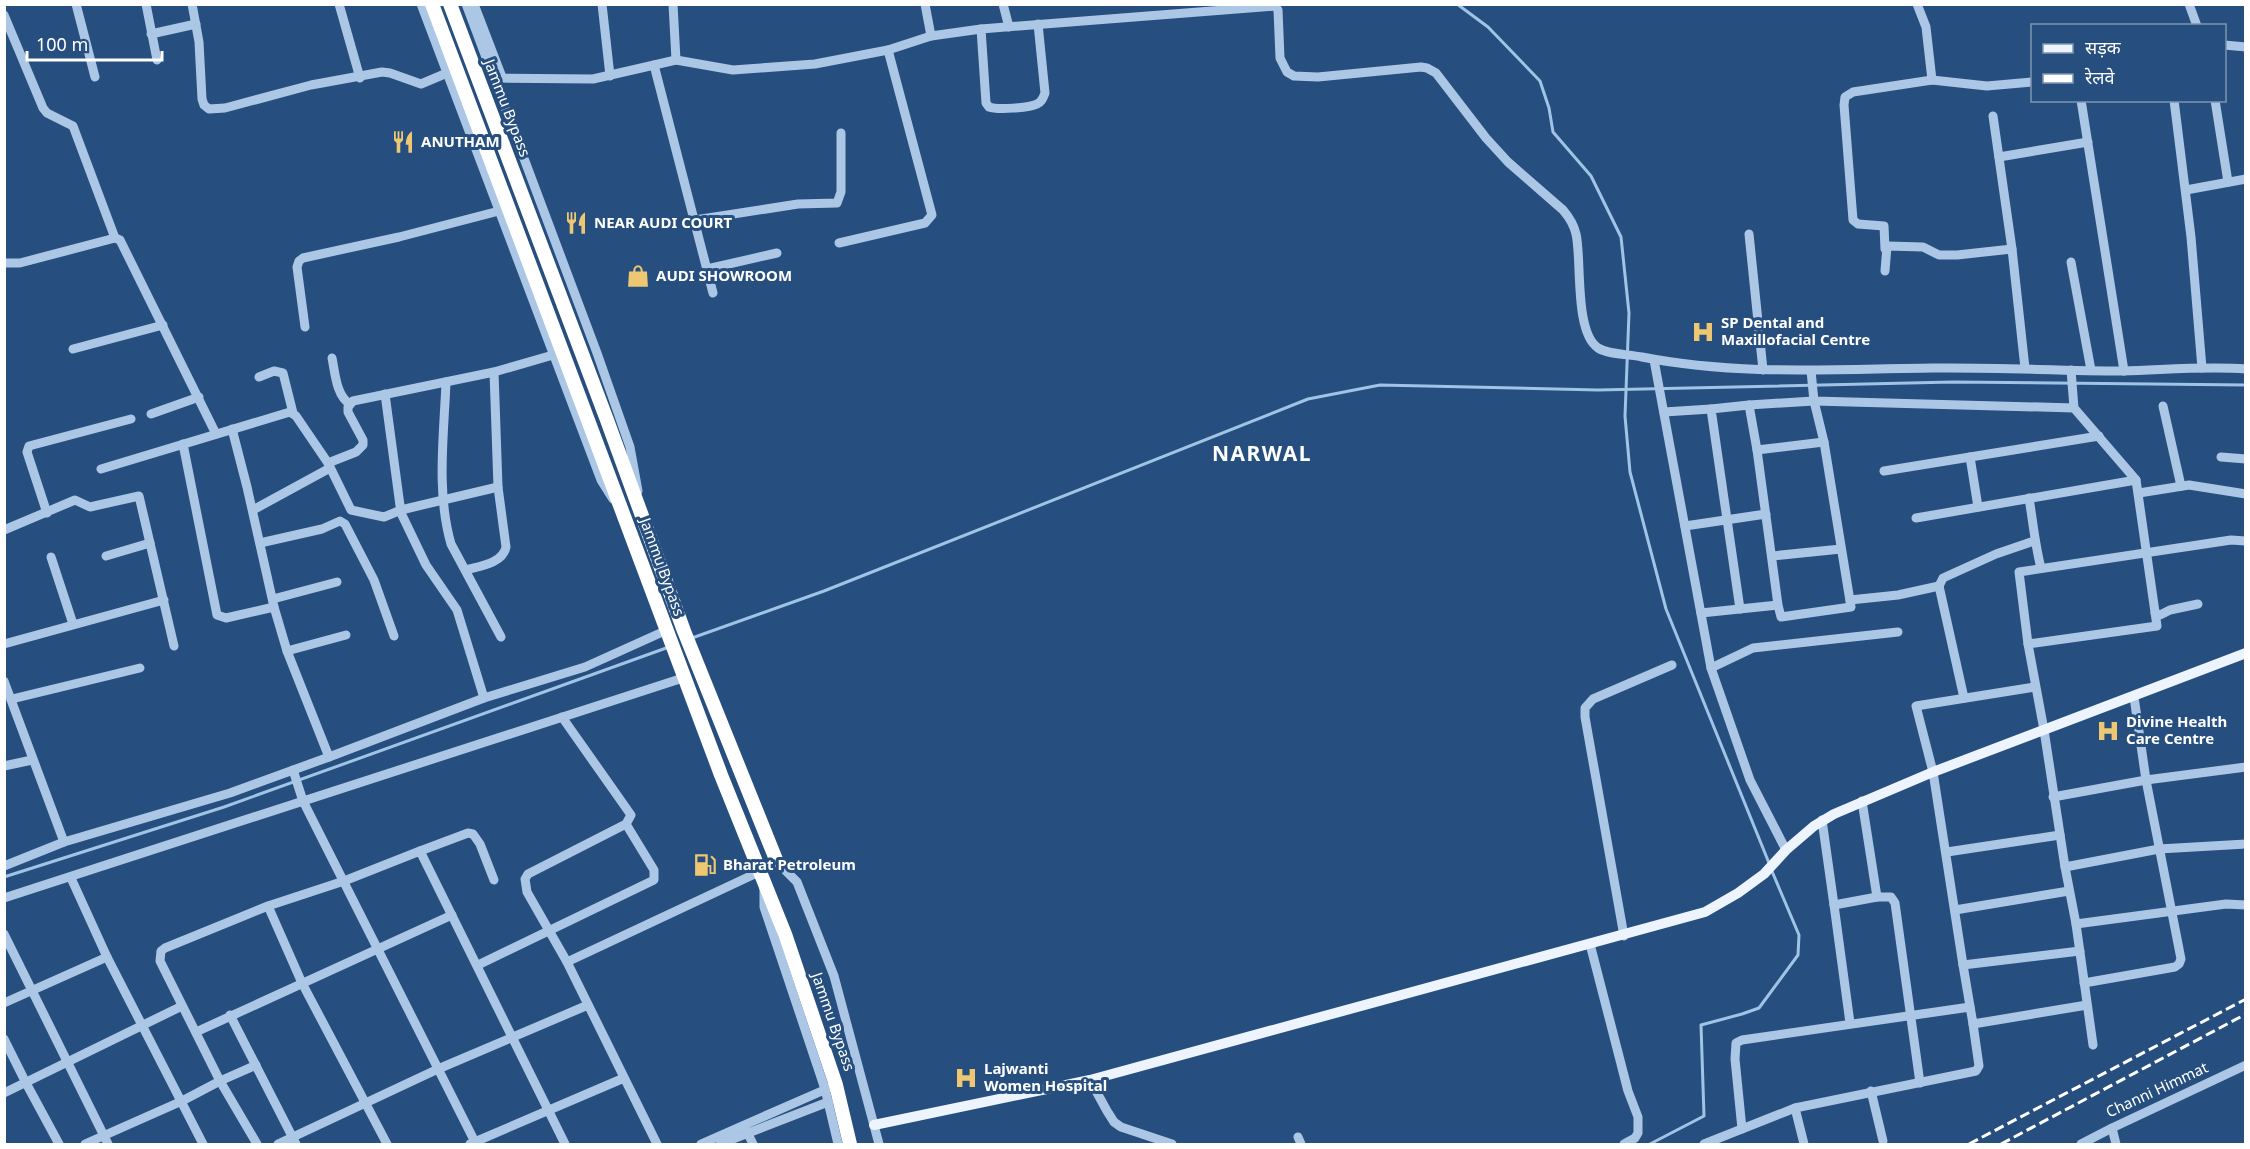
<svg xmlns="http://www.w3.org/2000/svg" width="2250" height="1149" font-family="'Noto Sans','Noto Sans Devanagari',sans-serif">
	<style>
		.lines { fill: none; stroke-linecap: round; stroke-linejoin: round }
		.stream { stroke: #a1c3e6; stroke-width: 3 }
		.minor { stroke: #acc7e5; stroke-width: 9 }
		.major { stroke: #edf4fd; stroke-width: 10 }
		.highway { stroke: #fff; stroke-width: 14 }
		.rail { stroke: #fff; stroke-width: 3; stroke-dasharray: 10 4.5; stroke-linecap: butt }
		.labels { text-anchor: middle; stroke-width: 6; stroke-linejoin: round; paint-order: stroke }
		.street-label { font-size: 15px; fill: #fff; stroke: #264f7f }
		.poi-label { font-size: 15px; font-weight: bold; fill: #fff; stroke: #264f7f; text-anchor: start }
		.district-label { font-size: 21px; font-weight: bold; letter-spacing: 1.5px; fill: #fff; stroke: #264f7f }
	</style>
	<rect width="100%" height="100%" fill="#264f7f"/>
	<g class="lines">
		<!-- stream -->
		<g class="stream">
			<polyline points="1457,4 1488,27 1540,81 1549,108 1553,132 1591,176 1621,237 1629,313 1625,416 1630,472 1666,609 1769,863"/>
			<polyline points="692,638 824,591 1308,399 1380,385 1598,390 1953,382 2246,385"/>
			<polyline points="4,877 224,807 669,647"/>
			<polyline points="1650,1144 1704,1116 1701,1025 1742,1014 1759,1008 1798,955 1799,935 1771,869"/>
		</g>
		<!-- minor -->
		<g class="minor">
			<polyline points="76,4 95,77"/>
			<polyline points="146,4 157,60"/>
			<polyline points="192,4 199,42 202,99 204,105 209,109 225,108 311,85 382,72 390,73 421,84 447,73"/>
			<polyline points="339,4 360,78"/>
			<polyline points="421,4 601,480 613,499"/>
			<polyline points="466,4 597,353 630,447 638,491"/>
			<polyline points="474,4 502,77"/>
			<polyline points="602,4 610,76"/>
			<polyline points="673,4 676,60"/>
			<polyline points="925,4 931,36"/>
			<polyline points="1003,4 1009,27"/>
			<polyline points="1917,4 1926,27 1932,80"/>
			<polyline points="2189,4 2197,26"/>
			<polyline points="4,15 43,108 47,113 73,126 115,238"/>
			<path d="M981,29L986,103L989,107C997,110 1029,108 1037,104C1042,102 1043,98 1045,93L1038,24"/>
			<polyline points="151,34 196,24"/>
			<polyline points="2224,45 2246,47"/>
			<polyline points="654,65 713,293"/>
			<path d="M495,78L593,79L676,60L733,70L815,64L888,50L931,36L981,29L1275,6L1278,10L1280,58L1287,72L1294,76L1318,77L1421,67L1427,68L1436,73L1486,138L1508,162L1563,210C1569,217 1574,225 1576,234C1582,259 1574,332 1598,348C1610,355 1628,354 1642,357C1738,376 1835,369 1932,368C1996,367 2059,371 2123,371C2164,370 2205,366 2246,369"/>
			<polyline points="2081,100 2124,371"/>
			<polyline points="2174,100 2191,237 2202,368"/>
			<polyline points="2215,100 2228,182"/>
			<polyline points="1993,116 2012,249 2025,368"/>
			<polyline points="1999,157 2088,142"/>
			<polyline points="2186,190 2246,179"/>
			<polyline points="695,220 798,204 837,203 841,192 841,133"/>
			<polyline points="1749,234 1763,370"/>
			<polyline points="839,243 925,223 932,215 888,50"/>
			<polyline points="1885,249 1884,226 1858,224 1853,220 1844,105 1845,97 1853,92 1932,80 1987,86 2032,82"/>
			<polyline points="2071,262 2091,370"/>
			<polyline points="4,263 20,263 115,238 120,240 216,434"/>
			<polyline points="707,269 777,253"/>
			<polyline points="1885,271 1887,246 1923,247 1939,255 1957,255 2012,249"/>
			<polyline points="305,327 297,267 299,261 303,258 399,237 499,211"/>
			<polyline points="73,349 163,325"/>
			<path d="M332,358C335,372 336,396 350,404"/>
			<polyline points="1654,360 1711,668 1750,780 1786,850"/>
			<polyline points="2071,370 2074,408 2136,480 2157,626 2028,644 2044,730 2065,867 2159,849 2246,844"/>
			<polyline points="1811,371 1814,401 2074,408"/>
			<polyline points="259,377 274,371 283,373 293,413"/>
			<path d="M446,382C444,435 436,492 451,544L501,637"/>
			<polyline points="385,394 401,513 426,565 457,610 484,698"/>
			<polyline points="2163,406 2181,486"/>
			<polyline points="1664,412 1711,409"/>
			<polyline points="151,414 199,397"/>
			<polyline points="232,429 247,487 274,607 287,651 329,757 484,698 585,667 667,630"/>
			<polyline points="183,444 217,615 226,618 274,607"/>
			<polyline points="1757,450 1824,442"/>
			<polyline points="1970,457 1978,507"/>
			<polyline points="2221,457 2246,459"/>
			<polyline points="328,463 351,510 384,517 401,510 498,487"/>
			<polyline points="101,469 290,412 296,416 328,463 356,452 363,445 363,440 348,412 348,407 353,401 494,372 553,355"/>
			<polyline points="1884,471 2099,436"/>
			<polyline points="2139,493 2189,485 2246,494"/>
			<path d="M2029,498C2033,522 2035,545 2041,568"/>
			<polyline points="253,510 330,468"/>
			<polyline points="47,513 27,452 29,446 131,419"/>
			<polyline points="1916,518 2136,480"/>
			<polyline points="1685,526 1766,514"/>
			<polyline points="4,530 75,500 90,507 139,496 174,646"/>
			<polyline points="260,543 322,529 340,521 345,524 374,580 394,636"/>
			<polyline points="106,556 150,543"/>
			<polyline points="1772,556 1841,549"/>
			<polyline points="51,557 73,624"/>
			<path d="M466,570C480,566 503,563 506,547L498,487L494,372"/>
			<polyline points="1939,586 1943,578 1996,554 2034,541"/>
			<polyline points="273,599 337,582"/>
			<polyline points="1850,600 1898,595 1939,586 1964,698"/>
			<polyline points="1740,609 1711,409 1749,405"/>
			<polyline points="1701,613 1778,605 1757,450 1749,405 1814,401 1824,442 1851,607 1781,617 1778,605"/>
			<polyline points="2155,613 2160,615 2170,610 2198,604"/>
			<polyline points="4,644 164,600"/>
			<polyline points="2028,644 2019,572 2231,540 2246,541"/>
			<polyline points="287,651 346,635"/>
			<polyline points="1711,668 1753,648 1898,632"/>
			<polyline points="4,681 64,842"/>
			<polyline points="12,699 140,668"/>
			<polyline points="562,717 631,815 626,824 528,874 525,879 527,892 567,962"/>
			<polyline points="4,766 32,760"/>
			<polyline points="293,770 303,801 476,1144"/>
			<polyline points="2053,797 2146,780 2246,767"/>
			<polyline points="1862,801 1877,897"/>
			<polyline points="1822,820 1834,905"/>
			<polyline points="420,851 468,833 473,834 480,844 494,880"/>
			<polyline points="1947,852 2060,835"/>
			<polyline points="777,862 797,882 834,976 879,1144"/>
			<polyline points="4,866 64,842 230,793 329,757"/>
			<polyline points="2065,867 2076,924 2093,1045"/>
			<polyline points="71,878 107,957 203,1144"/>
			<polyline points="764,889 764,907 825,1089 838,1144"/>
			<polyline points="4,898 686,677"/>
			<polyline points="268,906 302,983 387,1144"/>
			<polyline points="1955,910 2069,891"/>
			<polyline points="2076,924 2226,904 2246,905"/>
			<polyline points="4,934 108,1144"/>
			<polyline points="1624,936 1585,717 1585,708 1593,699 1672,665"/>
			<polyline points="1590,944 1628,1091 1638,1117 1638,1133 1635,1138 1624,1144"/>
			<polyline points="2080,951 1963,965 1973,1024 2087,1005"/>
			<polyline points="478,965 654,880 654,870 626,824"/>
			<polyline points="1963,965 1933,772 1916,706 2035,687"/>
			<polyline points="2084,983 2175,967 2179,964 2181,959 2146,780 2134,697"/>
			<polyline points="4,1003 107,957"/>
			<polyline points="230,1015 296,1144"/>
			<polyline points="1850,1023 1834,905 1877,897 1891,897 1895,903 1920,1083"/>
			<polyline points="196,1032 452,915"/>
			<polyline points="4,1039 26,1083 59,1144"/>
			<polyline points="1090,1080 1107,1111 1114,1122 1121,1127 1172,1144"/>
			<polyline points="1871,1091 1883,1141"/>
			<polyline points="4,1093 182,1006"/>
			<polyline points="745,1128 753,1144"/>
			<polyline points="2112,1128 2116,1144"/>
			<polyline points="1742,1129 1735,1059 1736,1043 1742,1040 1970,1007"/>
			<polyline points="1298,1137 1301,1144"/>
			<polyline points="85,1144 182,1101 220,1081 256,1065"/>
			<polyline points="257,1144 220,1081 160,961 161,951 165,948 268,906 344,881 420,851 565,1144"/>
			<polyline points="278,1144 438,1069 588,1005"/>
			<polyline points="470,1144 624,1078"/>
			<polyline points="657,1144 567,962 759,872"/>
			<polyline points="701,1144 831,1087"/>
			<polyline points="720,1144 828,1102"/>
			<polyline points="1704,1144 1795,1108"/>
			<polyline points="1804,1144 1795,1108 1976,1071 1979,1066 1973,1024"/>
			<polyline points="2081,1144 2112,1128 2246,1065"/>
		</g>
		<!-- major -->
		<polyline class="major" points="874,1125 1090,1080 1705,912 1738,893 1764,874 1786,850 1814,826 1834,814 1933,772 2246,653"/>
		<!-- highway -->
		<g class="highway">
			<polyline points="432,4 721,775 785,934 836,1085 850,1144"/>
			<polyline points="450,4 607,420 684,631 777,862"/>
		</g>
		<!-- rail -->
		<g class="rail">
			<polyline points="1969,1144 2246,999"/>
			<polyline points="2001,1144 2246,1014"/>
		</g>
	</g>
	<!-- icons -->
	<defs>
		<g id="restaurant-bare" transform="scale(1.8)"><path d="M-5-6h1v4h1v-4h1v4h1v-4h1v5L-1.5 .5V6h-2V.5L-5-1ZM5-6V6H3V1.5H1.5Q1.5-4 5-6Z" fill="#eec772" stroke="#264f7f" stroke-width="2.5" paint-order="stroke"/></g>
		<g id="shop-bare" transform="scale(1.8)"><path d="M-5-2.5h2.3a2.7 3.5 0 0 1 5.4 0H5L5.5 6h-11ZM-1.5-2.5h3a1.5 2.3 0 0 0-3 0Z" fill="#eec772" stroke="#264f7f" stroke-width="2.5" paint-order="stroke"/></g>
		<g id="hospital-bare" transform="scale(1.8)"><path d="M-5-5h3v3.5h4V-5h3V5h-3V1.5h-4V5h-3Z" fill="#eec772" stroke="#264f7f" stroke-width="2.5" paint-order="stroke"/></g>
		<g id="fuel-bare" transform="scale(1.8)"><path d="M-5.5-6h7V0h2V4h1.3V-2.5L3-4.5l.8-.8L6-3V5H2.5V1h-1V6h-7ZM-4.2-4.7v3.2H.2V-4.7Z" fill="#eec772" stroke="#264f7f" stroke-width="2.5" paint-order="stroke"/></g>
	</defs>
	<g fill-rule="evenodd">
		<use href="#restaurant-bare" x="403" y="142"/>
		<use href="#restaurant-bare" x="576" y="223"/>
		<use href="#shop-bare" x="638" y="276"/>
		<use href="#hospital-bare" x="1703" y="332"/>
		<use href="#hospital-bare" x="2108" y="731"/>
		<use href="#fuel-bare" x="705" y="865"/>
		<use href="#hospital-bare" x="966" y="1078"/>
	</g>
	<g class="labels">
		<!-- street labels -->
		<g class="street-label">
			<text transform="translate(507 108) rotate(69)" y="5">Jammu Bypass</text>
			<text transform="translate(662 567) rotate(70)" y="5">Jammu Bypass</text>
			<text transform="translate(833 1022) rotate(71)" y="5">Jammu Bypass</text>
			<text transform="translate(2157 1090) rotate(-25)" y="5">Channi Himmat</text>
		</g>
		<!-- poi labels -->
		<g class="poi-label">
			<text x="421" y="147">ANUTHAM</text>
			<text x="594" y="228">NEAR AUDI COURT</text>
			<text x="656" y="281">AUDI SHOWROOM</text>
			<text x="1721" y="328">SP Dental and<tspan x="1721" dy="17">Maxillofacial Centre</tspan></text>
			<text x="2126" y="727">Divine Health<tspan x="2126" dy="17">Care Centre</tspan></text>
			<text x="723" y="870">Bharat Petroleum</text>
			<text x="984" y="1074">Lajwanti<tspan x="984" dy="17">Women Hospital</tspan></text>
		</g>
		<!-- district labels -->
		<g class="district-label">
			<text x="1262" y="461">NARWAL</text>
		</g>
	</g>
	<!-- border -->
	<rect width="2250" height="1149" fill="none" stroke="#ffffff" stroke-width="12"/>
	<!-- legend -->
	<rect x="2031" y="24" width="195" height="78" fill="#264f7f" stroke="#7d95b2" stroke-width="1.5"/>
	<rect x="2043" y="44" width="30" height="9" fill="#edf4fd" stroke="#7d95b2" stroke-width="1.5"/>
	<text x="2085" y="54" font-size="18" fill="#ffffff">सड़क</text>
	<rect x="2043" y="74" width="30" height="9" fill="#ffffff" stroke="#7d95b2" stroke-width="1.5"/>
	<text x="2085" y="84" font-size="18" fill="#ffffff">रेलवे</text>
	<!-- scale -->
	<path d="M27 51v9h135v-9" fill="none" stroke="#ffffff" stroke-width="3"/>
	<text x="36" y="51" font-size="18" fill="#ffffff" stroke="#264f7f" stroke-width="4.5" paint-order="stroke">100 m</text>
</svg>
